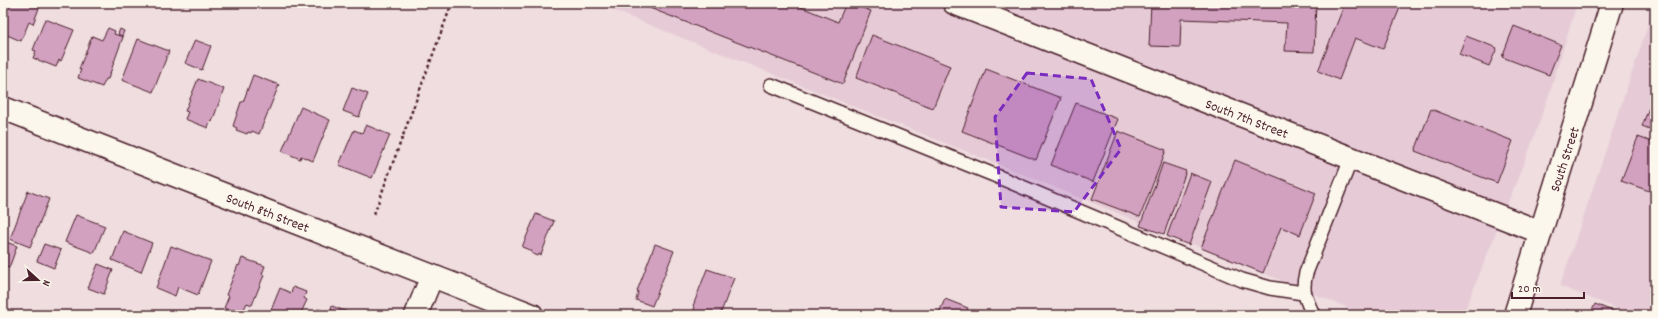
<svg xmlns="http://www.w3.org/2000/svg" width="1658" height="318" font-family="Dekko,sans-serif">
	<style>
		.built { fill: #e6cbd6 }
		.building { fill: #d2a1c0; stroke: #4a1f2b }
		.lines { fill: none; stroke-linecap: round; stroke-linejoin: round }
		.service-casing { stroke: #4a1f2b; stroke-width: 16 }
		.minor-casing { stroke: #4a1f2b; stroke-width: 25 }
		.secondary-casing { stroke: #4a1f2b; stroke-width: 25 }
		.path { stroke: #4a1f2b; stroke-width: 2.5; stroke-dasharray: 3 3; stroke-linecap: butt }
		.service { stroke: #fbf7ec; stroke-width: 13 }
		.minor { stroke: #fbf7ec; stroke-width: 22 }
		.secondary { stroke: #fbf7ec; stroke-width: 22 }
		.marked { fill: #7b2cbf; fill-opacity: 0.2; stroke: #7b2cbf; stroke-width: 3; stroke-dasharray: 8 5; stroke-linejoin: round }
		.labels { text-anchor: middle; stroke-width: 3; stroke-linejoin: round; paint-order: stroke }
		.street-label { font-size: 14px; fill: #4a1f2b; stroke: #fbf7ec }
	</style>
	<rect width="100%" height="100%" fill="#efdddf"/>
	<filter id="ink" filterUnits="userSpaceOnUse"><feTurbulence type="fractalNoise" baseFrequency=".025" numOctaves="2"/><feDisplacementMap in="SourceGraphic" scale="8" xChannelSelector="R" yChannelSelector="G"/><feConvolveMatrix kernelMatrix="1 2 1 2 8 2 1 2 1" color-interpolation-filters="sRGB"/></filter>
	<g filter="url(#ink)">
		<!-- built -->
		<g class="built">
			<polygon points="595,3 1577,3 1550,92 1531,145 1463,315 1365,315 1020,173"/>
			<polygon points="1653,3 1655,3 1655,315 1633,315 1560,286 1646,31"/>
		</g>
		<!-- building -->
		<g class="building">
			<polygon points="9,3 41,3 33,24 29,22 21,41 7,35 6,38 3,37 3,13 5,14"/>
			<polygon points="637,3 791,3 838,22 846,3 850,3 871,11 843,84"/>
			<polygon points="1151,3 1316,3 1314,52 1285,51 1287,23 1181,19 1180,47 1149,46"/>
			<polygon points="1345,3 1402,3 1383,49 1355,38 1339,80 1318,71"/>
			<polygon points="45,19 74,30 61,61 59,60 56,67 33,58 36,51 33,50"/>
			<polygon points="1514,26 1561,45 1549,75 1502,57"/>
			<polygon points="108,28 115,31 114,34 123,37 108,79 106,79 102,87 78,78 81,69 79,69 92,36 102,40"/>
			<polygon points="120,29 124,31 122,36 118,34"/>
			<polygon points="872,35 950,66 933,108 856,78"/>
			<polygon points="1466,36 1497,48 1489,66 1459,54"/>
			<polygon points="138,39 169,51 153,92 122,80"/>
			<polygon points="195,40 211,46 202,70 185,63"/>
			<polygon points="986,69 1061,98 1036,160 962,131"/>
			<polygon points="253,75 279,85 259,134 252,131 251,133 248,132 247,134 236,130 237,128 233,126 241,102 243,102"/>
			<polygon points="198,79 224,89 212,122 210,121 208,128 185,119 188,112 185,111"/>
			<polygon points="352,88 368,94 359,117 343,111"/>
			<polygon points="1655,92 1655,131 1642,126"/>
			<polygon points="1076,103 1118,119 1093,182 1051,165"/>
			<polygon points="301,107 330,120 313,161 301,156 300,159 282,151"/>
			<polygon points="1431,109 1513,141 1497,183 1415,151"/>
			<polygon points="366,125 390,135 372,178 339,165 354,130 362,133"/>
			<polygon points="1118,131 1166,150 1140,217 1092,199"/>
			<polygon points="1638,137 1655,143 1655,193 1621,181"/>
			<polygon points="1235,160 1316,193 1300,235 1281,227 1263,273 1201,248"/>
			<polygon points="1163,163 1186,171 1164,234 1140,226"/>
			<polygon points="1190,173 1212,182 1189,245 1167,236"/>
			<polygon points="28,191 49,199 30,247 10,239"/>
			<polygon points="536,214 554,221 541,255 539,254 538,256 531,253 532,251 522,247"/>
			<polygon points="76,215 105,226 94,253 65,242"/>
			<polygon points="123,231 152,243 141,272 112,260"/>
			<polygon points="3,241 17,246 9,268 3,266"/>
			<polygon points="44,244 61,250 54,268 37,261"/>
			<polygon points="655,244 674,251 652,306 636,300 638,292 637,291"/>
			<polygon points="171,246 211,261 198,295 178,287 175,296 156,288"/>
			<polygon points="242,258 265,266 262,274 264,275 252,305 247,303 241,315 224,308 229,296 226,295 238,265 239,266"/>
			<polygon points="98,264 113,270 104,294 88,288"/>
			<polygon points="707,269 734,278 720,315 692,315 695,307 693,306"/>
			<polygon points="1655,275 1655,294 1649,292"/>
			<polygon points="293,287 306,292 304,298 307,300 300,315 269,315 280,288 291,293"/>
			<polygon points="945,299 968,308 965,315 938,315"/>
			<polygon points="1595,304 1620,314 1620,315 1590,315"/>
			<polygon points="332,306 347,312 346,315 316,315 318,309 330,313"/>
			<polygon points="1567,310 1575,313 1576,311 1586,315 1565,315"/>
		</g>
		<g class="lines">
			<!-- service casing -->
			<g class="service-casing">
				<g id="service">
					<polyline points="771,85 994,175 1242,280 1270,288 1303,293"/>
					<path d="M1313,315C1306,298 1301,292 1306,273L1351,159"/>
				</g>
			</g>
			<!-- minor casing -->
			<g class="minor-casing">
				<g id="minor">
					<polyline points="954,3 1540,232"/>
					<polyline points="3,108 532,315"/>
					<polyline points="416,315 432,276"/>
				</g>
			</g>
			<!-- secondary casing -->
			<g class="secondary-casing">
				<polyline id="secondary" points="1515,315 1612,3"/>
			</g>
			<!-- path -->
			<polyline class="path" points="374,214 452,3"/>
			<!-- service -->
			<use href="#service" class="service"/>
			<!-- minor -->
			<use href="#minor" class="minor"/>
			<!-- secondary -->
			<use href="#secondary" class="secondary"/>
		</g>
	</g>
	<!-- marked area -->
	<path class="marked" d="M1027,73L1091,79L1121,149L1074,212L1001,207L995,117Z"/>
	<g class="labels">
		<!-- street labels -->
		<g class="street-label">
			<text transform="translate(1247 118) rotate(21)" y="5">South 7th Street</text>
			<text transform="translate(1564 159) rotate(-72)" y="5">South Street</text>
			<text transform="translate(268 212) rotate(21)" y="5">South 8th Street</text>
		</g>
	</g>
	<!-- margin -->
	<rect width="1658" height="318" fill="none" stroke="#fbf7ec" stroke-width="16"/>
	<rect x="8" y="8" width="1642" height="302" fill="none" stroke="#4a1f2b" stroke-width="1.5" filter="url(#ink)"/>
	<!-- north arrow -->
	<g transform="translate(38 280) rotate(111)" stroke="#fbf7ec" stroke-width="3" paint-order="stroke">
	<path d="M0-3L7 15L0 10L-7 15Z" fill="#4a1f2b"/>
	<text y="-6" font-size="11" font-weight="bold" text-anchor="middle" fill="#4a1f2b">N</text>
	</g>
	<!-- scale -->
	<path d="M1512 292v6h72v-6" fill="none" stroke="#4a1f2b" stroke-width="2"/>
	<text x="1518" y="292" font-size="12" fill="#4a1f2b" stroke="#fbf7ec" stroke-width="3" paint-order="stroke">20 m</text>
</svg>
